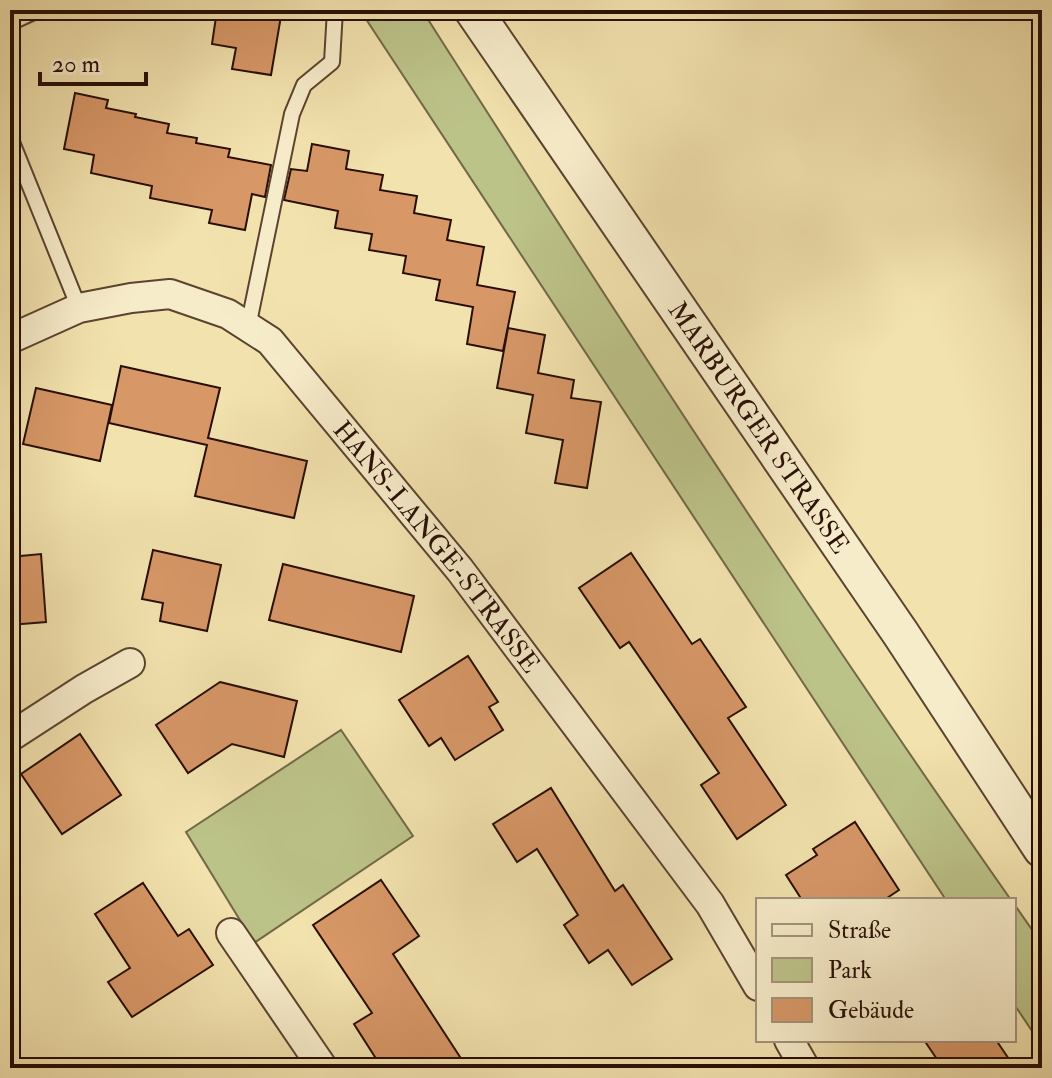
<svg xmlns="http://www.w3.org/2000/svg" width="1052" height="1078" font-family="'IM FELL Double Pica',serif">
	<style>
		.green { fill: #bcc389; stroke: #726847; stroke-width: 2 }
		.building { fill: #d79767; stroke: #280e05; stroke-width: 2 }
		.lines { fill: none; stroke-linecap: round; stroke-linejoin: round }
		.service-casing { stroke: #5a432f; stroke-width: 18 }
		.minor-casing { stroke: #5a432f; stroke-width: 32 }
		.tertiary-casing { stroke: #5a432f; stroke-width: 40 }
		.service { stroke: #f7ecca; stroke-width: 14 }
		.minor { stroke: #f7ecca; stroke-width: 28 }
		.tertiary { stroke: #f7ecca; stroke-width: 36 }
		.labels { text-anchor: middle; stroke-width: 6; stroke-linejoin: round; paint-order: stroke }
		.street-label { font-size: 26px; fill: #280e05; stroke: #f7ecca }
	</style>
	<rect width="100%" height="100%" fill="#f2e2ae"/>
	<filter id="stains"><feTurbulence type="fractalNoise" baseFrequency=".0025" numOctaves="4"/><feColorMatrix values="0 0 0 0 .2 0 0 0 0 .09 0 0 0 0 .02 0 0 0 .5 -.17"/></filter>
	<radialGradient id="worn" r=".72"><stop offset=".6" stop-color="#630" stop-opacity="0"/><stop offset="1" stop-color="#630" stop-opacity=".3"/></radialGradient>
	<!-- green -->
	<g class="green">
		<path d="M360,10H422C613,310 807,609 1011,900H946Z"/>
		<polygon points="341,730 413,836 254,943 186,832"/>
		<polygon points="1014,904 1042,944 1042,1046 1014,1004"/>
	</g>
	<!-- building -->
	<g class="building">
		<polygon points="217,10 282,10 271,75 232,69 236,48 212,44"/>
		<polygon points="75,93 108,100 106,108 136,114 135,117 169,124 167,133 197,138 196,143 230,149 228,157 271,165 265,197 252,194 245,230 209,223 212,210 150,198 152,186 91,173 94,155 64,149"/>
		<polygon points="312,144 349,151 346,169 383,175 380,190 417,196 414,213 451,220 447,240 484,247 477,285 515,292 503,351 467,344 473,307 436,300 440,280 403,273 406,256 369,250 372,234 335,228 338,211 284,200 291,169 307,171"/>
		<polygon points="508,328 545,335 538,373 574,380 571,398 601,402 587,488 555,483 563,440 526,433 533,395 497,388"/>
		<polygon points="121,366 220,388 208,438 307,461 294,518 195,496 207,445 109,423"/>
		<polygon points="36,388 112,405 100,461 23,444"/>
		<polygon points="153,550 221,565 207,631 160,621 163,603 142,599"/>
		<polygon points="631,553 692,644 700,639 746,707 728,718 786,805 737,839 701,785 719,773 629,642 620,648 579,588"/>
		<polygon points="41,554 46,622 10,625 10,557"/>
		<polygon points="283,564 414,596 401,652 269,620"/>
		<polygon points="468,656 498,702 489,707 503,730 455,760 441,738 429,746 399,700"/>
		<polygon points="220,682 297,701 284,757 232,744 188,773 156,725"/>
		<polygon points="80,734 121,795 62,834 21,774"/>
		<polygon points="551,788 615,891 623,885 672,959 632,985 608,950 589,963 564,925 578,915 537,849 517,862 493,824"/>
		<polygon points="855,822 899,890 884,900 802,900 786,875 817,855 813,849"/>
		<polygon points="381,880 419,936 393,954 460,1057 442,1068 382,1068 354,1024 372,1013 313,925"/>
		<polygon points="143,883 178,936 189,929 213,965 132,1017 108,982 130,968 95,914"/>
		<polygon points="924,1040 996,1040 1015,1068 943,1068"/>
	</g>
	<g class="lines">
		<!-- service casing -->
		<g class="service-casing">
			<g id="service">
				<polyline points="10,23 38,10"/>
				<polyline points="10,137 79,308"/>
				<polyline points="248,327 292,114 304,85 332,62 335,10"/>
			</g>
		</g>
		<!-- minor casing -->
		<g class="minor-casing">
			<g id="minor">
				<path id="s1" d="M10,339L79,308L131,298L170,294L228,314L270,341L460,570L710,904L758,986"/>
				<polyline points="10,737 84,689 130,663"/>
				<polyline points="231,933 323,1068"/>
				<polyline points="789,1040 805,1068"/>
			</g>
		</g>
		<!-- tertiary casing -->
		<g class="tertiary-casing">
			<g id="tertiary">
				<path id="s2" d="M473,10L901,634L1042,849"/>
			</g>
		</g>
		<!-- service -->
		<use href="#service" class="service"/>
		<!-- minor -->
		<use href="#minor" class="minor"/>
		<!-- tertiary -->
		<use href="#tertiary" class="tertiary"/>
	</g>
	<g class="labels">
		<!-- street labels -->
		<g class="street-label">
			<text dy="9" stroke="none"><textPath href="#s2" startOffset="506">MARBURGER STRASSE</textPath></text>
			<text dy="9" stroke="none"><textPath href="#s1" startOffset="544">HANS-LANGE-STRASSE</textPath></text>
		</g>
	</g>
	<!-- margin -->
	<rect width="1052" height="1078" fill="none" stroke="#f2e2ae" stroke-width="40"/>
	<rect x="12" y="12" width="1028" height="1054" fill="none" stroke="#280e05" stroke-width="4"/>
	<rect x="20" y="20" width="1012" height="1038" fill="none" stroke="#280e05" stroke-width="2"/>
	<!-- legend -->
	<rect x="756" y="898" width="260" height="144" fill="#f7ecca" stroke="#a4937b" stroke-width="2"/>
	<rect x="772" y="924" width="40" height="12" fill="#f7ecca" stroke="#a4937b" stroke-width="2"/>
	<text x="828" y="938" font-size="24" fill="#280e05">Straße</text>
	<rect x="772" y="958" width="40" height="24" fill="#bcc389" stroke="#a4937b" stroke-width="2"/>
	<text x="828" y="978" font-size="24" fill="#280e05">Park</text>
	<rect x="772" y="998" width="40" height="24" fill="#d79767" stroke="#a4937b" stroke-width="2"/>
	<text x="828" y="1018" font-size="24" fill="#280e05">Gebäude</text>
	<!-- scale -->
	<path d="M40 72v12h106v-12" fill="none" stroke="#280e05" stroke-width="4"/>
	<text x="52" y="72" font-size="24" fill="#280e05" stroke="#f7ecca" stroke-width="6" paint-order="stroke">20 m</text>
	<rect width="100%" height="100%" filter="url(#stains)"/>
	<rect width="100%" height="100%" fill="url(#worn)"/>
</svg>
